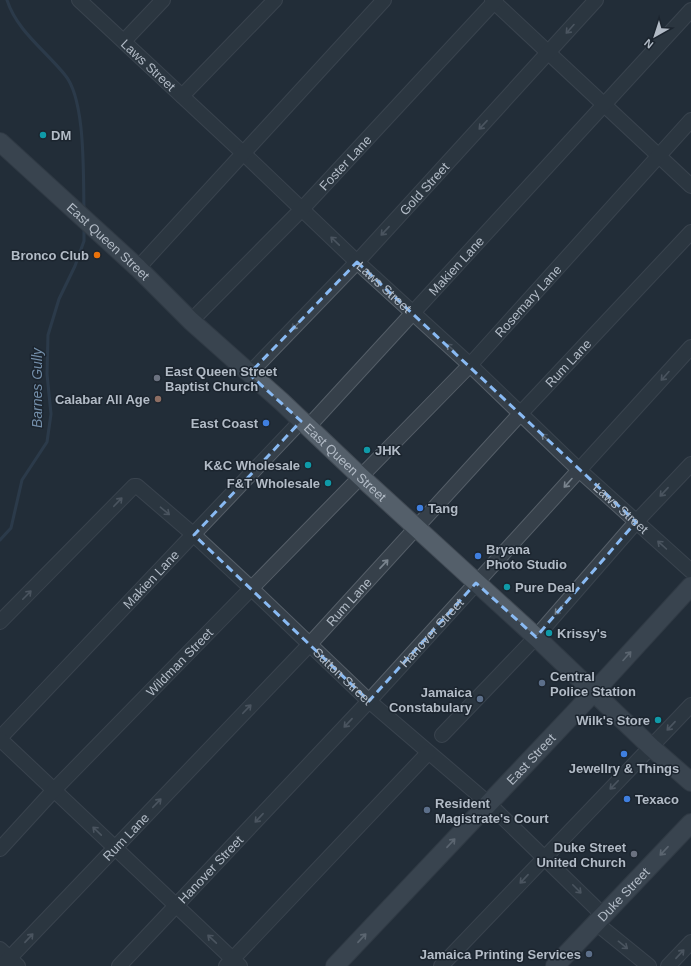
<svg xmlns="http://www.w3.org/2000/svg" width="691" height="966" font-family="Arial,sans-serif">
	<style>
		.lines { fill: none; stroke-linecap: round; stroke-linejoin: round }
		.stream { stroke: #374b60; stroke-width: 3 }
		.minor-casing { stroke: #555e68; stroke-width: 16 }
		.major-casing { stroke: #404953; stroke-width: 20 }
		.minor { stroke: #36404a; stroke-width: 14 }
		.major { stroke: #545f6a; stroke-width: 18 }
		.oneway { stroke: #7a848e }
		.oneway2 { stroke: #9fa9b4 }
		.marked { fill: none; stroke: #89baf3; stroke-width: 3; stroke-dasharray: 8 5; stroke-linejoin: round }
		.culture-dot { fill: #0f9aa8; stroke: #1c252f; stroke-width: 1.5 }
		.food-dot { fill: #e8710a; stroke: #1c252f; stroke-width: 1.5 }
		.worship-dot { fill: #6b7280; stroke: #1c252f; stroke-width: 1.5 }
		.education-dot { fill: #8d6e63; stroke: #1c252f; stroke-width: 1.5 }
		.shop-dot { fill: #3f7fe0; stroke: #1c252f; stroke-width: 1.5 }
		.service-dot { fill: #5c6f8a; stroke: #1c252f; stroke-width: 1.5 }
		.labels { text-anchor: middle; stroke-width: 3; stroke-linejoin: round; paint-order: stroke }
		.street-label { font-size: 13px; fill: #b2bbc6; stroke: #1c252f }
		.poi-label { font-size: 13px; font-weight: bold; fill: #b2bbc6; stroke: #1c252f; text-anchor: start }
		.water-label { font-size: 14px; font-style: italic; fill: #738ea9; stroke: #1c252f }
	</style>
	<rect width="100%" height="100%" fill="#232e39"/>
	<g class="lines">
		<!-- stream -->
		<g class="stream">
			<path d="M7,0C17,31 45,50 65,75C86,100 83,176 84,210"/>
			<polyline points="0,540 11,528 22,480 47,442 51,414 47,374 48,335 59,299 75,266 84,241 84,229"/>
		</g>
		<!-- minor casing -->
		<g class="minor-casing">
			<g id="minor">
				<path id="s1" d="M79,0L243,153L357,262L470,365L579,470L691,571"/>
				<polyline points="492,0 691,186"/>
				<polyline points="124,41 163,0"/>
				<polyline points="182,96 275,0"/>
				<polyline points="138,268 384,0"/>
				<path id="s2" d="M191,321L302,209L496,0"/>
				<path id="s3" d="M249,374L357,262L596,0"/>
				<path id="s4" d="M308,427L691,10"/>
				<path id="s5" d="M0,622L134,486H137L194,535L252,589L369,701L488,803L603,915"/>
				<polyline points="442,735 536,637 636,522 691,464"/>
				<path id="s6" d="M0,738L301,421"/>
				<polyline points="0,739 240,966"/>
				<path id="s7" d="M0,849L54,790L470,365L691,120"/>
				<polyline points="596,923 649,966"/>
				<polyline points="0,949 18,966"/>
				<path id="s8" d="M2,966L310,644L520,414L691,232"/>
				<path id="s9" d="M119,966L369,701L691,347"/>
				<polyline points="226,966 428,753"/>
				<polyline points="441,966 691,705"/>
				<polyline points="668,966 691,942"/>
			</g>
		</g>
		<!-- major casing -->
		<g class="major-casing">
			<g id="major">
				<path id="s10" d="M0,142L138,268L191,321L282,402L361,477L536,637L651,747L691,782"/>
				<path id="s11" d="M335,966L594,692L691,586"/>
				<path id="s12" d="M555,966L691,823"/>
			</g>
		</g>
		<!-- minor -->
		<use href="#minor" class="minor"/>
		<!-- major -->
		<use href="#major" class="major"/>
	</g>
	<!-- one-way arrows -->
	<defs><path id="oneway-shaft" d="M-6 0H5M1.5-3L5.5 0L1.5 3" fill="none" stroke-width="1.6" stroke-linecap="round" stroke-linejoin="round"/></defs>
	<g class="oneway">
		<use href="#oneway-shaft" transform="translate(570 29) rotate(132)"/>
		<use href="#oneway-shaft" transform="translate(483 125) rotate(133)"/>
		<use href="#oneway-shaft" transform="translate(385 231) rotate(133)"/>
		<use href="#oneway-shaft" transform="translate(335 241) rotate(-136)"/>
		<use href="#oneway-shaft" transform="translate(296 325) rotate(134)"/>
		<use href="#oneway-shaft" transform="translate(451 348) rotate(-138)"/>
		<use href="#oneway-shaft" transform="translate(665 376) rotate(132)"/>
		<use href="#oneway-shaft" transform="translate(546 438) rotate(-136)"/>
		<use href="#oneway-shaft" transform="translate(568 483) rotate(132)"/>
		<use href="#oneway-shaft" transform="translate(664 492) rotate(133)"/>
		<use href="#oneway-shaft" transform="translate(118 502) rotate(-46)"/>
		<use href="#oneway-shaft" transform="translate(165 511) rotate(40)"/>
		<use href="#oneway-shaft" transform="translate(662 545) rotate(-138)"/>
		<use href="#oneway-shaft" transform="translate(384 564) rotate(-47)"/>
		<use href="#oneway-shaft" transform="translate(27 595) rotate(-45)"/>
		<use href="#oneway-shaft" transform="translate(559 610) rotate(131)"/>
		<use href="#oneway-shaft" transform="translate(247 709) rotate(-46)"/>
		<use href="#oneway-shaft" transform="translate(348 723) rotate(133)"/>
		<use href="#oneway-shaft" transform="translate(671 726) rotate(133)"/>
		<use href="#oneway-shaft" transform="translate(614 785) rotate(134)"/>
		<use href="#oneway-shaft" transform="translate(157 803) rotate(-46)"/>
		<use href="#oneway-shaft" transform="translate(259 818) rotate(133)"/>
		<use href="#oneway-shaft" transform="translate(97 831) rotate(-136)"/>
		<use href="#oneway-shaft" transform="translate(524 879) rotate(133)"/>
		<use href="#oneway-shaft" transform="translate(577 889) rotate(45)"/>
		<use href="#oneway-shaft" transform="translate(29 938) rotate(-47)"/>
		<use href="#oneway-shaft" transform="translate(212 939) rotate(-137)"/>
		<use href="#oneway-shaft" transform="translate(623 945) rotate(39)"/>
		<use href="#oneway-shaft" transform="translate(680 954) rotate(-47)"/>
	</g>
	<g class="oneway2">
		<use href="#oneway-shaft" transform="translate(627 656) rotate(-48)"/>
		<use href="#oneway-shaft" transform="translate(451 843) rotate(-47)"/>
		<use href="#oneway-shaft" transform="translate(664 851) rotate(133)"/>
		<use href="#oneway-shaft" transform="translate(362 938) rotate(-47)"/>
	</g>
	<!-- marked area -->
	<path d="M0 0H691V966H0ZM357,262L636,522L536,637L476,583L369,701L194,535L301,421L249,374Z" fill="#232e39" fill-opacity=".55" fill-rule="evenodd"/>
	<path class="marked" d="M357,262L636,522L536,637L476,583L369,701L194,535L301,421L249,374Z"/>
	<!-- markers -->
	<g class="culture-dot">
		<circle cx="43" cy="135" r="4"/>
		<circle cx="367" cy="450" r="4"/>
		<circle cx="308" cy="465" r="4"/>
		<circle cx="328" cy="483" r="4"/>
		<circle cx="507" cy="587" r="4"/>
		<circle cx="549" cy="633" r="4"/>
		<circle cx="658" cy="720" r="4"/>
	</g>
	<circle class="food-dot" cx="97" cy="255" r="4"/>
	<g class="worship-dot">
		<circle cx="157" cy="378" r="4"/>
		<circle cx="634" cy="854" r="4"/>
	</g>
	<circle class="education-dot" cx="158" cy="399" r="4"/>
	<g class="shop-dot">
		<circle cx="266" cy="423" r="4"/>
		<circle cx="420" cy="508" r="4"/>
		<circle cx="478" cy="556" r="4"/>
		<circle cx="624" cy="754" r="4"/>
		<circle cx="627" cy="799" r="4"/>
	</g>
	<g class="service-dot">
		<circle cx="542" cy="683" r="4"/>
		<circle cx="480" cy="699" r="4"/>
		<circle cx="427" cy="810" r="4"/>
		<circle cx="589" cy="954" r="4"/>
	</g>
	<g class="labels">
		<!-- street labels -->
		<g class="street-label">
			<text dy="5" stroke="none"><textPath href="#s1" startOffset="95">Laws Street</textPath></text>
			<text dy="5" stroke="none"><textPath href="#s2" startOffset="221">Foster Lane</textPath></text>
			<text dy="5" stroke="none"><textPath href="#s3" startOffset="255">Gold Street</textPath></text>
			<text dy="5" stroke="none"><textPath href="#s10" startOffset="147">East Queen Street</textPath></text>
			<text dy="5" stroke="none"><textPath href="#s4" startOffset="219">Makien Lane</textPath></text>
			<text dy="5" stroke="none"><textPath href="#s1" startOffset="419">Laws Street</textPath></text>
			<text dy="5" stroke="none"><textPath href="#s7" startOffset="761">Rosemary Lane</textPath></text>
			<text dy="5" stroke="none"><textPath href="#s8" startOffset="827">Rum Lane</textPath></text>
			<text dy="5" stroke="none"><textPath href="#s10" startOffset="471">East Queen Street</textPath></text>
			<text dy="5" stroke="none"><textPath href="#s1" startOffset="743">Laws Street</textPath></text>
			<text dy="5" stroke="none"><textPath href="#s6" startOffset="219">Makien Lane</textPath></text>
			<text dy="5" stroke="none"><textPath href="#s8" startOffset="503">Rum Lane</textPath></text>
			<text dy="5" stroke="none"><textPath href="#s9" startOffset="457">Hanover Street</textPath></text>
			<text dy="5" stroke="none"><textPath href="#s7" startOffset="259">Wildman Street</textPath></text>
			<text dy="5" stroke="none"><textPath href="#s5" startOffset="474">Sutton Street</textPath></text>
			<text dy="5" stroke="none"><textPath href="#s11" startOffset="285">East Street</textPath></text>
			<text dy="5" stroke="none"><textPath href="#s8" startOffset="179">Rum Lane</textPath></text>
			<text dy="5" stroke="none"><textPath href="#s9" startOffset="133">Hanover Street</textPath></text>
			<text dy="5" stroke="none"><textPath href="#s12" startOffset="99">Duke Street</textPath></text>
		</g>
		<!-- poi labels -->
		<g class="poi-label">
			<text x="51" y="140">DM</text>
			<text x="89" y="260" text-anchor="end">Bronco Club</text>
			<text x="165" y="376">East Queen Street<tspan x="165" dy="15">Baptist Church</tspan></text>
			<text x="150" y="404" text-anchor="end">Calabar All Age</text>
			<text x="258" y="428" text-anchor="end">East Coast</text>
			<text x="375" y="455">JHK</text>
			<text x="300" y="470" text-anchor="end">K&amp;C Wholesale</text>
			<text x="320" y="488" text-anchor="end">F&amp;T Wholesale</text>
			<text x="428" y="513">Tang</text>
			<text x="486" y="554">Bryana<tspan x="486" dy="15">Photo Studio</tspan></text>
			<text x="515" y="592">Pure Deal</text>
			<text x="557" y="638">Krissy's</text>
			<text x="550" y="681">Central<tspan x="550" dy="15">Police Station</tspan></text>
			<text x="472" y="697" text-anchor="end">Jamaica<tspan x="472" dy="15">Constabulary</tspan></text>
			<text x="650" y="725" text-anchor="end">Wilk's Store</text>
			<text x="624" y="773" text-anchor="middle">Jewellry &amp; Things</text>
			<text x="635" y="804">Texaco</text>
			<text x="435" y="808">Resident<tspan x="435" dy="15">Magistrate's Court</tspan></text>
			<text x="626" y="852" text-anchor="end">Duke Street<tspan x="626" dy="15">United Church</tspan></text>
			<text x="581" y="959" text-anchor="end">Jamaica Printing Services</text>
		</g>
		<!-- water labels -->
		<g class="water-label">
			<text transform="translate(37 388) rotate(-90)" y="5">Barnes Gully</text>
		</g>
	</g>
	<!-- north arrow -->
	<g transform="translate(655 36) rotate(219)" stroke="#1c252f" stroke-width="3" paint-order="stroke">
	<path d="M0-3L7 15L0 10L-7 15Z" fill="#b2bbc6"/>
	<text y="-6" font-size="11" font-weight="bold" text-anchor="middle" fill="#b2bbc6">N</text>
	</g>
</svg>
